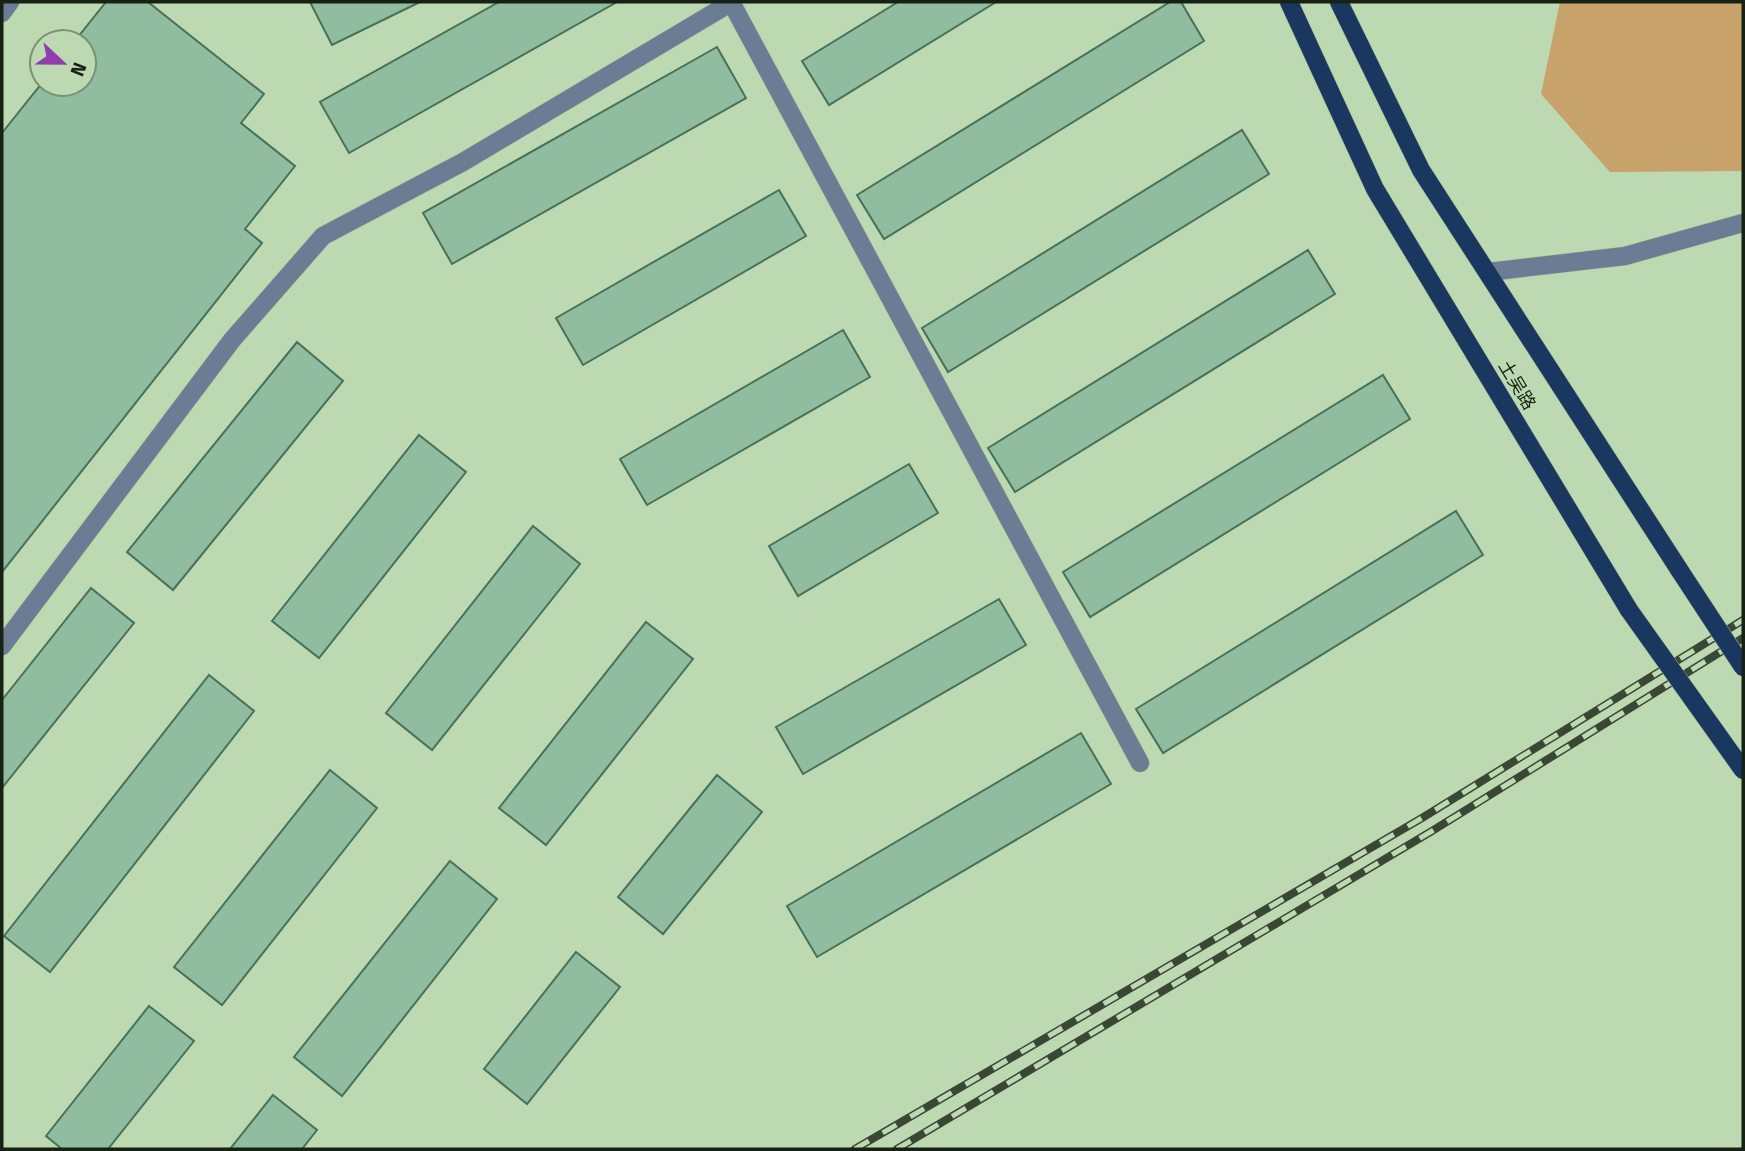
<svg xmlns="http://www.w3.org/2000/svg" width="1745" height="1151" font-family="'Fira Sans','Noto Sans SC',sans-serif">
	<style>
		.green { fill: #c7a26a }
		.building { fill: #90bca0; stroke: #487159; stroke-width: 2 }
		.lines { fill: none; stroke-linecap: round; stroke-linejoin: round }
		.minor-casing { stroke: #9cb492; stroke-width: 19 }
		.major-casing { stroke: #9cb492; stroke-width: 19 }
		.minor { stroke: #6b7c94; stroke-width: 18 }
		.major { stroke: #1a375f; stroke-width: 18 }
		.rail-casing { stroke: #394734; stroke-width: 8 }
		.rail { stroke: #bdd9b2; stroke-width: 5; stroke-dasharray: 16; stroke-linecap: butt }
		.major-bridge-casing { stroke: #9cb492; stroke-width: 19; stroke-linecap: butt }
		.major-bridge { stroke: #1a375f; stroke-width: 18 }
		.labels { text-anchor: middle; stroke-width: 5; stroke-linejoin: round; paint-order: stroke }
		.street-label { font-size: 18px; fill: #182214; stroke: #bdd9b2 }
	</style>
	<rect width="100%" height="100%" fill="#bdd9b2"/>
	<!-- green -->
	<polygon class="green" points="1560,2 1743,2 1743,171 1610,172 1541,94"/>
	<!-- building -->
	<g class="building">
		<polygon points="106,2 148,2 264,94 241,123 295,166 245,229 262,243 2,572 2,133 42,83 84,84 84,42 74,42"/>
		<polygon points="310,2 420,2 332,45"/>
		<polygon points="499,2 617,2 349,153 320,102"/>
		<polygon points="898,2 996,2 829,105 802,61"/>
		<polygon points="1170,2 1181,2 1204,41 884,239 857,195"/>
		<polygon points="717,47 746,98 452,264 423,213"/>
		<polygon points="1242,130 1269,174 948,372 922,328"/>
		<polygon points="779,190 806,236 583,365 556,318"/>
		<polygon points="1308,250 1335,294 1015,492 988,448"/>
		<polygon points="843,330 870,377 647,505 620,459"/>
		<polygon points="297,342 343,381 173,590 127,552"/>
		<polygon points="1383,375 1410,419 1090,617 1063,572"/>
		<polygon points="419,435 466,472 319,658 272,621"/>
		<polygon points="909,464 938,513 798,596 769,546"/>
		<polygon points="1456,511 1483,555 1163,753 1136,709"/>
		<polygon points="533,526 580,564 432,750 386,713"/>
		<polygon points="91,588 134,623 2,788 2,700"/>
		<polygon points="999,599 1026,645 803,774 776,727"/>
		<polygon points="646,622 693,659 546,845 499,808"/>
		<polygon points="209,675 254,711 50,972 4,936"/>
		<polygon points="1081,733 1111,784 817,957 787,906"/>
		<polygon points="330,770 377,808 222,1005 174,967"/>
		<polygon points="717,775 762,812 663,934 618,897"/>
		<polygon points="450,861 497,899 342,1096 294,1057"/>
		<polygon points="576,952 620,987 527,1104 484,1069"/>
		<polygon points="149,1006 194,1041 108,1149 62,1149 46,1136"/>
		<polygon points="273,1095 317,1130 302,1149 230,1149"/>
	</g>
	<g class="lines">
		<!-- minor casing -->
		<g class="minor-casing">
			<g id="minor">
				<polyline points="731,2 1140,763"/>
				<polyline points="2,13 10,2"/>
				<polyline points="1488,272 1625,256 1743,223"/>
				<polyline points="2,646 232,340 323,236 463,162 732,2"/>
			</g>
		</g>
		<!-- major casing -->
		<g class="major-casing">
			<g id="major">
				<polyline points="1289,2 1375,189 1629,610"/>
				<polyline points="1339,2 1421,170 1680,571"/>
			</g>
		</g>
		<!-- minor -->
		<use href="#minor" class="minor"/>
		<!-- major -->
		<use href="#major" class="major"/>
		<!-- rail casing -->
		<g class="rail-casing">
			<g id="rail">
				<polyline points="855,1149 1422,818 1743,620"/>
				<polyline points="897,1149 1432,831 1743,638"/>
			</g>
		</g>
		<!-- rail -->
		<use href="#rail" class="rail"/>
		<!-- major-bridge casing -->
		<g class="major-bridge-casing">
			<g id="major-bridge">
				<polyline points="1680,571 1743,667"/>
				<polyline points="1629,610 1743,770"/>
			</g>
		</g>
		<!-- major-bridge -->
		<use href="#major-bridge" class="major-bridge"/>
	</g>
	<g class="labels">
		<!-- street labels -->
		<g class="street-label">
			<text transform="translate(1517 385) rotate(59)" y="6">土吴路</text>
		</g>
	</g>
	<!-- border -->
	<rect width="1745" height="1151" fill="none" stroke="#182214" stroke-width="7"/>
	<!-- north arrow -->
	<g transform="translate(63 63) rotate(112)"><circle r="33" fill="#bdd9b2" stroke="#7b9073" stroke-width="2"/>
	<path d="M0-5L12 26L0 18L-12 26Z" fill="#913eac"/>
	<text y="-10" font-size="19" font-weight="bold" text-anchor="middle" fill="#182214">N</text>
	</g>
</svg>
